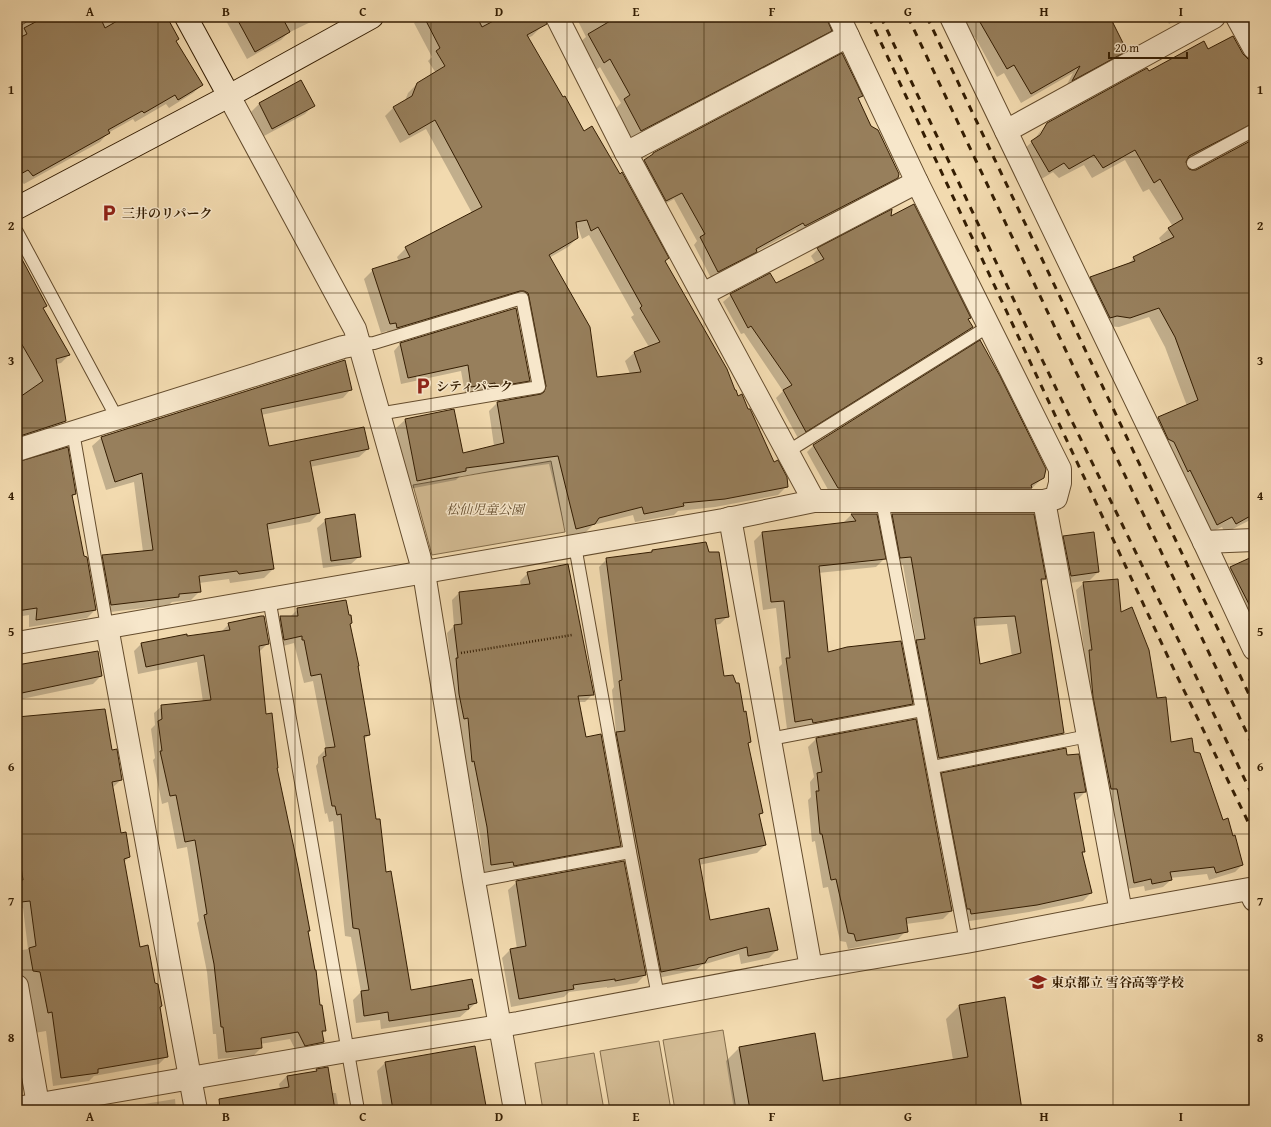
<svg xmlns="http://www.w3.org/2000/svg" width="1271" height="1127" font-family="'Gentium Book Plus','Noto Serif JP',serif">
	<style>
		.green { fill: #d2ba92; stroke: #836c4a }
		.shadow { fill: #0003; fill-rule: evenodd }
		.building { fill: #977f5c; stroke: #341d02; fill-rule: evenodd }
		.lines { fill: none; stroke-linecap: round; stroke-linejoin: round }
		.lane-casing { stroke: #644c2d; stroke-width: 14 }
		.street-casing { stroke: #644c2d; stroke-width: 24 }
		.secondary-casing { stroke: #341d02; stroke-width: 24 }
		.path { stroke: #341d02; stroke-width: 2.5; stroke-dasharray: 1 2; stroke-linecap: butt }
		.lane { stroke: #f7e7cb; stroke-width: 12 }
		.street { stroke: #f7e7cb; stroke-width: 22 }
		.secondary { stroke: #f7e7cb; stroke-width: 22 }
		.rail { stroke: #341d02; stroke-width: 3; stroke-dasharray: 7 7; stroke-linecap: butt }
		.grid { fill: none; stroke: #341d02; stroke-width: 1; stroke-opacity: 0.55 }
		.labels { text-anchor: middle; stroke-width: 3; stroke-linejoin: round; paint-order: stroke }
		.poi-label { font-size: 13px; font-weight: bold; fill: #341d02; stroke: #f7e7cb; text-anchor: start }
		.park-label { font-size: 13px; font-style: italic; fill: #634c2d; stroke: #f7e7cb }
		.neatline { fill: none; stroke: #341d02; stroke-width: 1.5 }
		.grid-label { font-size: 13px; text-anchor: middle; font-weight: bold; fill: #341d02 }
	</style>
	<rect width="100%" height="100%" fill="#f2daaf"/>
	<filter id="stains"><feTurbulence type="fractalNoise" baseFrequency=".005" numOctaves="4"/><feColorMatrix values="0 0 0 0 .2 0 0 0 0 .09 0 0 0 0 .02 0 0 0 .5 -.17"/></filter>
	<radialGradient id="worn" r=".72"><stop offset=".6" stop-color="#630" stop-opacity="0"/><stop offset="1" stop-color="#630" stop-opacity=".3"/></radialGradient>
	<!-- green -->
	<g class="green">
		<polygon points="551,461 565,532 432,555 413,485"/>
		<polygon points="723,1030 736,1110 675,1110 663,1040"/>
		<polygon points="659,1041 671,1110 610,1110 600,1051"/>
		<polygon points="594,1053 604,1110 543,1110 535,1063"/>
	</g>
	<!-- shadow -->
	<g class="shadow">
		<polygon points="17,17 37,17 39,21 47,17 162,17 202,85 193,93 169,108 166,104 135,122 133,119 108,133 100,142 24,184 19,179 17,179 17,28 21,26"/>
		<polygon points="224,17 321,17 288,33 281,40 247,59"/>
		<path d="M420,17H536L541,27L532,36L528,38L583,132L664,261L734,392L787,486L778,495L715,507L678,511L674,515L635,522L633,515L593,525L585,533L567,537L549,464L460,476L456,480L409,489L396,428L405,420L462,455L494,446L489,411L498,402L538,396L521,306L519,302L388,336L387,331L381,333L364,279L373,270L399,262L397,257L406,248L472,213L426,129L400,143L385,116L394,107L405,101L408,93L417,84L436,73L428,61L432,57L414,23ZM578,228L582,239L589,235L634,315L631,317L649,347L634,353L625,361L630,374L596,378L549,258L568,247L577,238L576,229Z"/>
		<polygon points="576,17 825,17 830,30 821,39 632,139 616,108 621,103 600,67 595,71 579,43 586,37"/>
		<polygon points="956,17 1109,17 1125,50 1116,60 1065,88 1073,73 1021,103 1004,73 997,77 975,37 970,40"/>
		<polygon points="1165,17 1181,17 1169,24"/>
		<polygon points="1244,17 1254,17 1254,50"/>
		<path d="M1208,51L1242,55L1247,59L1254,61V518L1225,533L1222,527L1207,534L1149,428L1159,418L1187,406L1165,347L1149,317L1119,327L1106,326L1081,288L1091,278L1127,265L1134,258L1162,244L1159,238L1172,226V225L1149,189L1143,192L1125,160L1092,178L1084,165L1059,178L1053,172L1038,181L1021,152L1034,140L1042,129L1037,139L1038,140L1045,129H1043L1048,124L1149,73ZM1239,133L1251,136L1252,141L1197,171L1192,172L1186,168L1185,163Z"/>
		<polygon points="301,82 313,106 305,114 264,136 251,112 259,104"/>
		<polygon points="861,96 858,99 871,127 898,177 890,184 798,233 796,230 756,252 749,259 711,278 694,245 697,241 674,199 659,207 637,168 644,160"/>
		<polygon points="890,218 967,320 972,327 964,334 798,438 776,398 783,391 744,333 741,334 723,302 731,295 776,284 816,264 811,256 818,249"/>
		<polygon points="17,260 46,305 43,309 69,355 61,363 56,364 65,421 57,429 17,442"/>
		<polygon points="400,344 529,381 522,387 489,393 488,389 465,393 461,371 401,384 394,351"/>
		<polygon points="344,361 351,389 343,398 261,415 268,447 368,449 359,457 310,467 319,513 310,522 267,530 273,569 264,578 230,583 229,579 199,583 200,591 191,600 172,602 169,605 102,613 94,565 103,556 143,552 134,482 106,490 92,446 101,438"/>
		<polygon points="813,446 1043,478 1024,495 831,495 807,452"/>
		<polygon points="17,467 75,494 72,497 95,610 87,618 29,627 29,615 17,617"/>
		<polygon points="852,514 884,559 876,567 818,573 827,653 912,704 904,712 787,729 779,667 782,664 776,608 763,610 754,541 762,533 844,523 844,522"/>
		<path d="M892,514L1045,579L1041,583L1063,733L1054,742L930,766L908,649L916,641L903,565L892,566L884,523ZM1007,624L1012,657L979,666L974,626Z"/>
		<polygon points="326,520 360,556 351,564 323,568 317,528"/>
		<polygon points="1064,536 1098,572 1090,580 1063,584 1056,545"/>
		<polygon points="652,551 728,616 720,624 715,625 724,678 743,713 750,742 747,745 762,813 759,816 765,845 757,853 699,865 709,921 777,950 769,958 741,964 739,954 702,965 696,970 653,979 609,741 616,733 612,690 614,687 599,567 607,559 649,553"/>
		<polygon points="1254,563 1254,641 1221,578 1231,568"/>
		<polygon points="528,573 593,694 585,702 579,702 585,738 620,846 613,853 484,872 480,835 467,769 465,769 460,725 457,726 449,666 451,665 447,633 454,626 452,600 459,593 521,586 520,581"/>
		<polygon points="1084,583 1120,613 1156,699 1170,743 1193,753 1242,865 1235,872 1209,880 1207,874 1170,878 1171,880 1163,887 1145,891 1144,886 1127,889 1110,795 1104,796 1082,659 1085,656 1076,590"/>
		<polygon points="298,609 348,616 351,623 349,625 369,735 363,740 376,820 385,874 410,992 476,1003 460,1017 381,1029 380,1020 356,1023 353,1000 361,992 351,937 345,936 333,821 329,822 327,813 325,814 316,766 318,763 318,757 326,749 313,681 304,683 294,643 276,648 272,625 280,617 290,617"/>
		<polygon points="229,624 268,643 259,652 265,715 309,931 307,932 319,1006 325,1030 322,1034 323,1042 315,1050 297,1053 290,1039 260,1044 261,1048 253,1056 218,1059 216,1034 213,1034 207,972 197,923 199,921 187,847 177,849 168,802 162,804 153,760 155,758 151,729 155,725 154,713 162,706 203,702 197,662 138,674 134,651 141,644 221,632"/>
		<polygon points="17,666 101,676 93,684 17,700"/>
		<polygon points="17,718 111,751 121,780 112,788 120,834 129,857 123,863 140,948 159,1008 167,1056 159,1064 94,1076 89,1081 53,1086 46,1031 29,1034 17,984 17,951 28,949 23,908 17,909"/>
		<polygon points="816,739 951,911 943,919 906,924 906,931 898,939 848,949 846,942 840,941 828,887 823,888 815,841 812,842 808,800 811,797 810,782 814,777 808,747"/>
		<polygon points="1066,756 1085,792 1077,800 1074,800 1084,851 1081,854 1091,893 1083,901 1029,912 963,922 934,782 942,774"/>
		<polygon points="517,882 645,975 637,983 607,988 607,987 569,992 564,997 511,1007 502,958 510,950 517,949 508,890"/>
		<polygon points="959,1006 1021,1110 734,1110 726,1061 739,1048 822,1083 953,1060 946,1019"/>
		<polygon points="385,1063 485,1106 481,1110 383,1110 377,1071"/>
		<polygon points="317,1070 331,1093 336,1093 339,1110 226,1110 280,1089 279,1084 287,1076 315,1072"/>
		<polygon points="17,1073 19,1086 17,1088"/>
		<polygon points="175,1099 176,1110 97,1110 144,1104"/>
	</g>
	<!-- building -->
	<g class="building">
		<polygon points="45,17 100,17 105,28 124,17 167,17 179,39 176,41 203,85 178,100 175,95 144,113 142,111 108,130 110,133 33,176 28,170 17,176 17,39 27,34 24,28"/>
		<polygon points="236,17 282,17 290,32 255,52"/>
		<path d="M424,17H477L482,27L501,17H545L547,24L527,35L563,97L565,96L584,131L592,126L620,174L622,172L669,258L665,261L727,369L735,390H736L738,396L742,394L748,409H750L751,411L774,462L778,460L787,477L788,487L725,499L683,503L684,506L644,514L642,507L599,518L595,524L576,529L558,456L466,468V471L417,481L405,419L454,409L463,453L504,443L497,402L541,394L544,392L546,386L529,297L528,293L524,291H520L397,328L396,323L390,324L372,269L410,257L405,247L482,207L435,120L409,135L393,107L412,96L417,83L445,66L436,51L440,48ZM587,220L591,231L598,227L642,306L640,308L660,342L634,352L641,372L597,377L590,327L549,255L578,238L576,222Z"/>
		<polygon points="617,17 826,17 832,31 641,131 624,99 630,95 610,59 604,63 588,34"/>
		<polygon points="977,17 1110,17 1127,51 1072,81 1080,66 1031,94 1014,65 1007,69"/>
		<polygon points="1233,36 1243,54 1248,59 1254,60 1254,123 1189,156 1186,162 1189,169 1192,170 1196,170 1254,139 1254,514 1236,524 1232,517 1217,525 1190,470 1188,472 1174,442 1168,439 1158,417 1198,400 1175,337 1159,308 1130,318 1117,316 1110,318 1090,277 1135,261 1133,257 1174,237 1168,228 1183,219 1181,215 1160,179 1154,183 1135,150 1103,168 1094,155 1069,169 1064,163 1049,172 1031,141 1040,135 1047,123 1147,68 1149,71 1204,41 1208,49"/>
		<polygon points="842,53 863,96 858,98 871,126 878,130 899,174 898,178 805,226 803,223 756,249 757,252 718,272 700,237 705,234 682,193 666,201 644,160 653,154 653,153"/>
		<polygon points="301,80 315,106 272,129 259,103"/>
		<polygon points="914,204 971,318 968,319 973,327 806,432 783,390 792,385 751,326 748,328 730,294 770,273 776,283 824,259 817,248 892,209 891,216"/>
		<polygon points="17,250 47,306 43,308 70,355 56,359 66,421 17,437 17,399 43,381 17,336"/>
		<polygon points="516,308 530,381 495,387 495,383 471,387 468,365 408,378 400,343"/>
		<polygon points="980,340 1000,376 1046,469 1044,478 1031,485 1032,488 838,488 813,445"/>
		<polygon points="345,360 352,390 261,409 269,446 364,427 369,449 310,461 320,513 267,524 274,569 239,574 237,571 199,576 201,592 179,594 179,597 111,605 102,555 153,550 142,473 115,482 101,437"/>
		<polygon points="68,447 76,494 72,495 84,556 87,557 96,610 36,620 37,608 17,611 17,462"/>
		<polygon points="355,514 361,557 331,561 325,519"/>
		<polygon points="851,514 877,514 886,559 819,566 828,652 847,647 901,641 913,704 813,723 812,719 795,722 786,658 790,658 784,601 771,602 762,532 856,521"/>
		<path d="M892,514H1034L1046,579H1041L1064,733L939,758L916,640L925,639L911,557L900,558ZM1015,616L1021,653L980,664L974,618Z"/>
		<polygon points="1094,532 1099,572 1071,576 1063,536"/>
		<polygon points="706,542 709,552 719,552 729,617 715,619 724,676 733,675 736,683 739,683 744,712 746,711 751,742 748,743 763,813 759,814 766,845 699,859 710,920 769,908 778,950 748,956 747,947 708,958 705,963 661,972 616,732 625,731 619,681 622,680 606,558 652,552 652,550"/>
		<polygon points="1254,556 1254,614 1230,567"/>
		<polygon points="568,564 594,695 578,696 586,737 601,734 621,846 514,866 513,862 491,865 487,827 474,761 472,762 468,718 464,719 459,694 456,658 458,658 454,625 462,624 459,592 530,584 527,572"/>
		<polygon points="1118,579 1121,612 1132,607 1149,650 1157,698 1166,697 1171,742 1192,738 1194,752 1200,753 1223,820 1228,818 1233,836 1235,835 1243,865 1216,873 1214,867 1170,872 1172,880 1152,884 1151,879 1134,883 1117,789 1111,789 1093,697 1089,650 1092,650 1083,582"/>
		<polygon points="346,600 349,615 351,615 352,623 350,624 359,666 358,666 370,735 364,736 376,819 380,819 386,872 391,871 411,990 472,979 477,1003 468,1005 469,1009 389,1021 388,1012 364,1016 361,991 369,990 359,929 353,928 341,814 337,815 335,806 332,806 323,757 326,756 325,748 335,747 321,674 311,676 304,640 302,640 302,636 284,640 280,616 298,616 297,608"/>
		<polygon points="261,616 264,616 269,644 259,646 266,714 272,713 278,768 277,768 298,867 310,931 308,931 315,970 316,970 320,1005 322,1005 326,1031 322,1031 324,1042 305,1046 298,1032 261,1038 262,1048 226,1052 223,1027 221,1027 214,964 204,915 207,914 195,840 185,842 176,795 170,796 160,751 162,751 158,721 162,719 161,705 211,700 204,655 146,667 141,643 187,634 187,636 230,630 228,623"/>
		<polygon points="98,651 102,676 17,694 17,665"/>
		<polygon points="105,709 112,750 117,749 122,780 112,782 121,833 126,832 130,857 124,859 140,947 148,945 155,983 158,984 162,1006 160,1007 168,1057 98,1069 98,1073 61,1078 52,1012 48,1013 40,972 33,971 29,948 36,946 30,901 21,902 18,880 23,880 17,840 17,805 21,804 17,770 17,717"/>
		<polygon points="916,719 952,911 906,918 908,932 856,941 854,934 848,933 836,879 831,880 822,834 820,834 816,791 819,791 817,773 822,772 816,738"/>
		<polygon points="1066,748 1067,755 1079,754 1086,792 1074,793 1085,852 1082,852 1092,893 1037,905 971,914 970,909 967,909 941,773"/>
		<polygon points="624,861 646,975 615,981 615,979 573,985 574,989 519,999 510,949 526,946 516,881"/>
		<polygon points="1005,997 1022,1110 750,1110 739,1047 815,1033 823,1081 968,1057 959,1005"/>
		<polygon points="475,1046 486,1106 462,1110 393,1110 385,1062"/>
		<polygon points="328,1067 335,1110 220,1110 219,1099 289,1087 287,1076 317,1071 316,1069"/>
	</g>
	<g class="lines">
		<!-- lane casing -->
		<g class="lane-casing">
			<g id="lane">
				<polyline points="17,20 22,17"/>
				<polyline points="1193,163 1254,130"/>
				<polyline points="17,232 117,418"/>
				<polyline points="360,344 374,343 522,298 539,387 378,414"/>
				<polyline points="73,432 107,627"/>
				<polyline points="787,452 989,326"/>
				<polyline points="882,501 966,942"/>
				<polyline points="575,546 630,852 658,996"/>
				<polyline points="269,598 358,1110"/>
				<polyline points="770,739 922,710"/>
				<polyline points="933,767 1088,736"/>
				<polyline points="474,881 630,852"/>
			</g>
		</g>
		<!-- street casing -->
		<g class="street-casing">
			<g id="street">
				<polyline points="557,17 626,153 814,501"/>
				<polyline points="951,17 1204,542 1254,649"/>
				<polyline points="1237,17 1254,48"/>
				<polyline points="229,96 355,329 424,573 474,881 515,1110"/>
				<polyline points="1006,131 1214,17"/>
				<polyline points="626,153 848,36"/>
				<polyline points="703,294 917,182"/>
				<polyline points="17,450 343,347 360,344"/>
				<polyline points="1044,501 1121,912"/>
				<polyline points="730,518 811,968"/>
				<polyline points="1204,542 1254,540"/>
				<polyline points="107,627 196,1110"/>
				<polyline points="17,643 723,520 814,501 1044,501 1056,498 1060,483 1060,469 917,182 839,17"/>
				<polyline points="17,986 39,1110"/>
				<polyline points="17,1108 347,1051 518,1023 811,968 966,942 1121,912 1249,889 1254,900"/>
			</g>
		</g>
		<!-- secondary casing -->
		<g class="secondary-casing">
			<g id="secondary">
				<polyline points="186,17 229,96"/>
				<polyline points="17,208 229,96 372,17"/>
			</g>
		</g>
		<!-- path -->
		<polyline class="path" points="461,653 572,635"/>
		<!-- lane -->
		<use href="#lane" class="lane"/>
		<!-- street -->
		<use href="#street" class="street"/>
		<!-- secondary -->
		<use href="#secondary" class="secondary"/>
		<!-- rail -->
		<g class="rail">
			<polyline points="869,17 1176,674 1254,834"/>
			<polyline points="881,17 1034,343 1191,666 1254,799"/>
			<polyline points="908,17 1254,748"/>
			<polyline points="927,17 1254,705"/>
		</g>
	</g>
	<!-- grid -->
	<path class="grid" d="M158,17V1110M295,17V1110M431,17V1110M567,17V1110M704,17V1110M840,17V1110M976,17V1110M1113,17V1110M17,157H1254M17,293H1254M17,428H1254M17,564H1254M17,699H1254M17,834H1254M17,970H1254"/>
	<!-- icons -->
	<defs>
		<g id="parking-bare" transform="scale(1.38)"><path d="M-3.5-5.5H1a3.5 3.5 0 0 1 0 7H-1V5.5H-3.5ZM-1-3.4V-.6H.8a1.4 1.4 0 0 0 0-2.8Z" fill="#8f2418" stroke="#f7e7cb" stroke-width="2.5" paint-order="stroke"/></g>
		<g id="school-bare" transform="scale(1.38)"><path d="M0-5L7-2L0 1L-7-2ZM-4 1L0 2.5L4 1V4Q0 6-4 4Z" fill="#8f2418" stroke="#f7e7cb" stroke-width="2.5" paint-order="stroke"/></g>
	</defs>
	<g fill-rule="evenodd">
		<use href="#parking-bare" x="109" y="213"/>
		<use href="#parking-bare" x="423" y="386"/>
		<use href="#school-bare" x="1038" y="982"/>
	</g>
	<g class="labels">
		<!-- poi labels -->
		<g class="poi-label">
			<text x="122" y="218">三井のリパーク</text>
			<text x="436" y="391">シティパーク</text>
			<text x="1051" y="987">東京都立 雪谷高等学校</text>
		</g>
		<!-- park labels -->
		<g class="park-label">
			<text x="485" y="514">松仙児童公園</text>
		</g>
	</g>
	<!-- margin -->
	<rect width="1271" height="1127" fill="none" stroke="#f2daaf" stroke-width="44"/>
	<!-- scale -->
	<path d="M1109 52v6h78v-6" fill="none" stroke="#341d02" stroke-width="2"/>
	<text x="1115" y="52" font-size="12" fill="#341d02" stroke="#f7e7cb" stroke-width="3" paint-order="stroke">20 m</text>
	<rect x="22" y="22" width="1227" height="1083" class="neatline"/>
	<g class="grid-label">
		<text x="90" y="16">A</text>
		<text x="226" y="16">B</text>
		<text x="363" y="16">C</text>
		<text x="499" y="16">D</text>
		<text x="636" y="16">E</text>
		<text x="772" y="16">F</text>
		<text x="908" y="16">G</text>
		<text x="1044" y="16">H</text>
		<text x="1181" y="16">I</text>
		<text x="11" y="94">1</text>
		<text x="1260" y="94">1</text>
		<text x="11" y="230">2</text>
		<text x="1260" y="230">2</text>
		<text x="11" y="365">3</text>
		<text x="1260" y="365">3</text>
		<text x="11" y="500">4</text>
		<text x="1260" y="500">4</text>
		<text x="11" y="636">5</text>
		<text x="1260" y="636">5</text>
		<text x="11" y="771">6</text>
		<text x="1260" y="771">6</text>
		<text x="11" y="906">7</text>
		<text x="1260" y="906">7</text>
		<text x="11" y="1042">8</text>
		<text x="1260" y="1042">8</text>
		<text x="90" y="1121">A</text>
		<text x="226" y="1121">B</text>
		<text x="363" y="1121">C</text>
		<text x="499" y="1121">D</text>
		<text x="636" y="1121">E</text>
		<text x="772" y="1121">F</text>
		<text x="908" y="1121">G</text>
		<text x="1044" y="1121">H</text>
		<text x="1181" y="1121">I</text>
	</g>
	<rect width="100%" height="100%" filter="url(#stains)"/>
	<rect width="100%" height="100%" fill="url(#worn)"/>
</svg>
